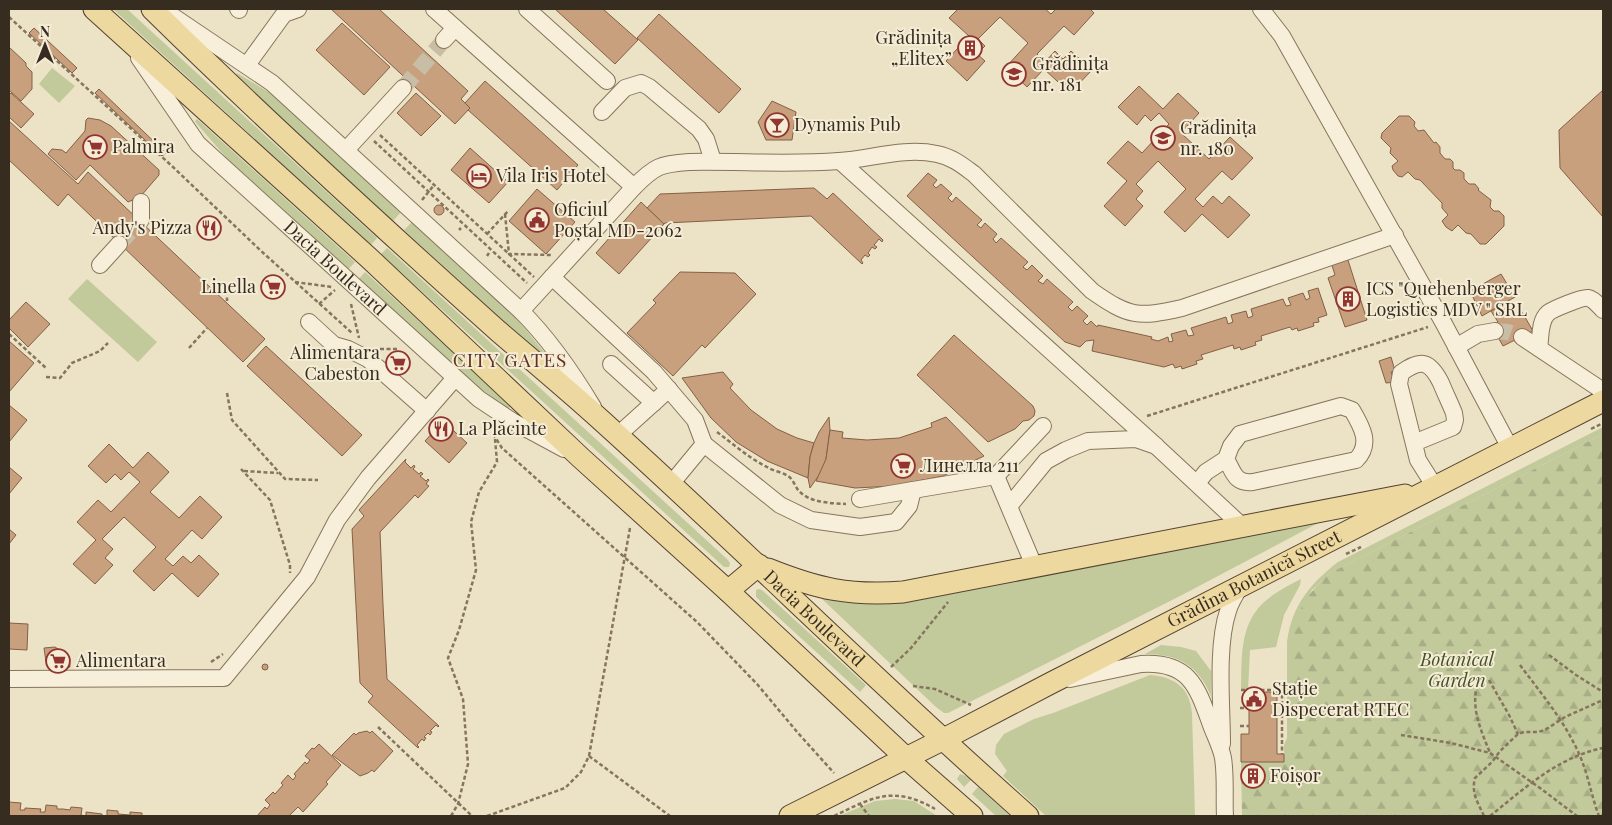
<svg xmlns="http://www.w3.org/2000/svg" width="1612" height="825" font-family="'Playfair Display',serif">
	<style>
		.green { fill: #c2c99a }
		.forest { fill: url(#forest-firs) }
		.building { fill: #c8a07e; stroke: #846044 }
		.lines { fill: none; stroke-linecap: round; stroke-linejoin: round }
		.minor-tunnel { stroke: #c8bea5; stroke-width: 16; stroke-dasharray: 16 8; stroke-linecap: butt }
		.minor-casing { stroke: #86755d; stroke-width: 18 }
		.major-casing { stroke: #544330; stroke-width: 23 }
		.path { stroke: #86755d; stroke-width: 2.5; stroke-dasharray: 4 2.5; stroke-linecap: butt }
		.minor { stroke: #f7efd9; stroke-width: 16 }
		.major { stroke: #edd8a0; stroke-width: 21 }
		.labels { text-anchor: middle; stroke-width: 4; stroke-linejoin: round; paint-order: stroke }
		.poi-label { font-size: 18px; fill: #372c20; stroke: #f4ecd5; text-anchor: start }
		.street-label { font-size: 18px; fill: #372c20; stroke: #f4ecd5 }
		.park-label { font-size: 18px; font-style: italic; fill: #455227; stroke: #f4ecd5 }
		.neighbourhood-label { font-size: 19px; letter-spacing: 1px; fill: #613221; stroke: #f4ecd5 }
	</style>
	<defs>
		<pattern id="forest-firs" width="22" height="20" patternUnits="userSpaceOnUse" patternTransform="scale(1.25)"><rect width="22" height="20" fill="#c2c99a"/><path d="M5 1l3.5 6h-7zM16 11l3.5 6h-7z" fill="#a7ad84"/></pattern>
	</defs>
	<rect width="100%" height="100%" fill="#ece2c6"/>
	<!-- green -->
	<g class="green">
		<polygon points="113,9 127,9 377,238 371,245"/>
		<polygon points="52,68 75,86 59,103 39,84"/>
		<polygon points="237,73 270,93 401,212 393,221 236,76"/>
		<polygon points="197,119 355,262 347,271 231,163 197,124 195,121"/>
		<polygon points="412,222 517,319 548,357 548,359 545,359 404,230"/>
		<polygon points="387,248 727,559 730,563 729,567 724,567 381,254"/>
		<polygon points="365,272 505,400 510,406 509,408 507,408 463,376 358,280"/>
		<polygon points="87,279 157,342 138,362 68,299"/>
		<path d="M1603,427V434L1330,573L1312,590L1290,637V754H1284V745L1287,738V642C1292,605 1310,584 1338,562Z"/>
		<polygon points="1322,521 1182,595 948,713 944,713 936,707 821,598 851,601"/>
		<path d="M1301,579L1300,585L1284,615L1276,647L1250,650L1248,690H1241C1242,660 1239,627 1262,604C1273,593 1288,586 1301,579Z"/>
		<polygon points="759,589 762,590 866,685 860,692 756,597 756,590"/>
		<path d="M1161,645L1181,647L1196,651L1211,671V696C1198,665 1178,654 1145,654Z"/>
		<path d="M1150,675C1175,677 1190,688 1192,713L1195,816H1046L1003,776L1007,771L995,754L996,745L1004,734L1034,719L1053,713Z"/>
		<polygon points="960,774 966,776 971,780 964,787 957,779"/>
		<polygon points="978,787 1010,816 996,816 972,794"/>
		<polygon points="895,799 914,801 937,816 839,816 875,801"/>
	</g>
	<!-- forest -->
	<path class="forest" d="M1603,434V816H1242L1241,762H1284V754H1290V637C1297,611 1309,591 1330,573Z"/>
	<!-- building -->
	<g class="building">
		<polygon points="331,9 379,9 468,91 461,99 470,108 455,124"/>
		<polygon points="555,9 603,9 638,40 615,64"/>
		<polygon points="958,9 1045,9 1051,14 1056,9 1090,9 1094,13 1074,35 1064,26 1037,54 1045,62 1055,51 1063,59 1071,51 1092,70 1070,93 1044,69 1027,87 1006,67 1028,43 1000,17 978,39 985,46 977,54 985,61 967,81 946,61 969,36 949,18"/>
		<polygon points="659,14 741,89 719,113 637,38"/>
		<polygon points="342,23 390,67 364,95 316,50"/>
		<polygon points="34,28 77,68 72,73 29,33"/>
		<polygon points="9,47 26,63 26,66 32,72 32,89 21,101 9,90"/>
		<polygon points="485,81 578,165 557,190 468,110 470,108 465,103"/>
		<polygon points="1139,86 1163,109 1178,93 1199,113 1181,133 1209,159 1230,137 1253,158 1232,180 1222,171 1195,199 1203,207 1213,196 1222,204 1229,196 1250,215 1228,238 1202,214 1185,232 1164,212 1186,189 1158,161 1136,184 1143,191 1136,199 1143,206 1125,226 1104,206 1127,181 1107,163 1128,141 1142,153 1169,124 1159,113 1151,121 1145,115 1137,125 1118,107"/>
		<polygon points="99,89 166,153 162,156 95,93"/>
		<polygon points="1603,90 1603,217 1560,168 1559,130"/>
		<polygon points="11,93 34,114 21,128 9,117 9,95"/>
		<polygon points="416,93 441,116 421,136 397,113"/>
		<polygon points="772,101 796,112 792,140 766,140 758,122"/>
		<polygon points="1399,116 1409,116 1415,122 1414,126 1418,131 1424,130 1434,143 1436,142 1440,147 1440,153 1445,159 1450,159 1453,162 1453,168 1455,170 1460,170 1464,173 1464,179 1469,184 1475,184 1479,189 1478,190 1491,200 1490,207 1494,211 1499,211 1504,216 1504,226 1486,244 1480,244 1471,234 1466,233 1458,225 1452,231 1446,227 1442,221 1448,215 1442,208 1442,203 1420,180 1415,179 1408,172 1402,177 1398,176 1393,170 1392,166 1398,161 1390,153 1391,148 1381,138 1382,133"/>
		<polygon points="88,118 100,120 111,126 159,170 159,175 140,197 128,202 90,165 76,180 48,154 52,149 62,150 66,153 85,131 86,120"/>
		<polygon points="9,121 78,184 88,172 265,339 243,362 68,194 58,206 9,160"/>
		<polygon points="470,148 508,182 489,203 451,170"/>
		<polygon points="928,173 937,180 933,185 936,188 941,184 952,194 948,198 952,202 956,197 982,220 977,225 981,228 985,223 997,234 993,239 996,243 1001,238 1028,262 1023,267 1027,270 1032,265 1043,276 1038,281 1043,284 1047,279 1073,302 1068,307 1072,311 1077,306 1088,316 1083,321 1087,325 1091,321 1097,327 1098,325 1152,337 1151,339 1158,341 1168,337 1169,342 1173,341 1171,334 1186,330 1188,336 1194,335 1191,328 1226,317 1228,324 1233,322 1231,315 1246,311 1248,318 1253,316 1251,309 1283,299 1286,306 1291,305 1288,298 1303,293 1306,300 1310,298 1308,291 1318,288 1327,315 1318,318 1319,322 1313,323 1314,326 1298,331 1297,328 1292,330 1290,327 1261,336 1262,340 1255,342 1256,345 1241,350 1240,347 1234,349 1233,345 1201,355 1203,359 1196,361 1197,364 1182,369 1181,366 1175,368 1173,364 1164,367 1092,351 1094,340 1086,341 1080,347 1065,342 907,196"/>
		<polygon points="814,188 827,199 833,193 883,240 882,242 879,239 874,245 877,247 875,249 872,247 868,253 870,255 868,257 865,255 861,260 863,263 862,264 811,216 665,223 664,224 647,208 660,194"/>
		<polygon points="537,189 575,222 546,254 509,221"/>
		<polygon points="641,202 664,224 619,274 596,253"/>
		<circle cx="439" cy="210" r="5"/>
		<polygon points="1347,257 1367,320 1345,327 1328,278 1335,275 1331,262"/>
		<polygon points="680,272 735,273 756,294 705,348 702,345 673,376 627,333 656,303 653,300"/>
		<polygon points="1501,274 1515,297 1482,316 1470,291"/>
		<polygon points="26,302 50,324 28,347 9,328 9,320"/>
		<polygon points="1507,302 1515,316 1522,312 1533,331 1503,346 1491,325 1498,322 1491,311"/>
		<polygon points="954,335 1033,406 1035,411 1034,416 1029,420 1023,421 1015,429 988,442 917,375"/>
		<polygon points="9,341 34,363 9,392"/>
		<polygon points="266,346 362,435 342,456 247,366"/>
		<polygon points="1391,357 1395,371 1391,372 1395,382 1386,383 1379,361"/>
		<polygon points="723,372 733,384 730,388 751,410 777,429 797,438 814,443 810,457 808,478 767,461 736,442 711,418 682,378"/>
		<polygon points="9,405 27,420 9,442"/>
		<polygon points="829,417 830,430 826,459 822,471 810,488 808,478 810,457 814,443 819,432"/>
		<polygon points="946,417 984,456 943,476 893,486 855,488 816,481 826,459 830,430 843,432 842,438 867,440 899,438 932,427 931,423"/>
		<polygon points="443,421 467,443 449,463 425,441"/>
		<polygon points="109,444 133,468 148,452 169,472 150,492 179,518 200,496 222,517 202,539 192,530 165,559 173,566 183,556 191,563 199,555 219,574 198,597 172,573 154,591 133,571 156,547 124,517 102,539 113,549 105,558 113,565 95,584 73,564 96,540 77,522 98,500 111,512 140,482 129,472 121,480 115,474 106,483 88,466"/>
		<polygon points="406,459 405,462 411,468 414,465 415,467 413,469 419,474 421,472 423,474 420,476 426,481 428,479 429,480 426,484 429,486 418,498 415,495 380,532 383,605 387,679 439,726 438,727 436,725 430,731 432,732 430,735 428,733 424,737 426,738 424,741 422,739 417,745 419,747 418,748 368,702 373,696 360,683 352,529 364,516 359,510"/>
		<polygon points="9,467 22,478 9,494"/>
		<polygon points="9,529 16,535 9,544"/>
		<polygon points="9,623 28,624 27,650 9,649"/>
		<polygon points="55,647 69,656 70,667 54,668 46,662 44,648"/>
		<circle cx="265" cy="667" r="3"/>
		<polygon points="1249,692 1277,692 1277,754 1284,754 1284,762 1241,762 1241,734 1249,734"/>
		<polygon points="367,731 370,733 372,731 393,751 374,772 372,770 368,773 360,776 332,755 354,733 356,735 358,733"/>
		<polygon points="319,744 341,765 326,782 328,784 303,812 298,807 289,816 257,816 265,807 267,809 270,805 265,800 273,792 275,794 283,785 281,783 288,775 293,780 296,776 294,774 305,762 307,764 310,760 305,756 312,748 314,749"/>
		<polygon points="1257,772 1257,778 1249,780 1249,774"/>
		<polygon points="9,802 21,803 20,810 25,810 25,808 41,809 40,812 45,812 46,805 57,806 57,809 63,809 70,810 71,807 82,808 81,815 86,816 86,812 102,814 102,816 9,816"/>
		<polygon points="107,810 118,811 118,814 130,815 130,812 142,813 142,816 107,816"/>
	</g>
	<g class="lines">
		<!-- minor-tunnel -->
		<g class="minor-tunnel">
			<polyline points="403,88 444,40"/>
			<polyline points="119,244 141,220"/>
			<polyline points="1495,331 1508,332 1522,337"/>
		</g>
		<!-- minor casing -->
		<g class="minor-casing">
			<g id="minor">
				<path d="M162,9L272,83L521,311C550,340 572,372 593,407"/>
				<polyline points="238,9 239,10"/>
				<polyline points="434,9 634,187"/>
				<polyline points="527,9 607,81"/>
				<polyline points="1261,9 1282,36 1443,322 1510,448"/>
				<polyline points="444,40 455,28"/>
				<path id="s1" d="M139,58L198,144L479,399L512,421L564,449"/>
				<polyline points="247,65 284,14 298,9"/>
				<polyline points="602,112 625,88 641,83 649,87 699,129 706,139 713,161"/>
				<polyline points="346,150 403,88"/>
				<polyline points="840,161 1156,446"/>
				<polyline points="141,202 141,220"/>
				<polyline points="100,265 119,244"/>
				<polyline points="552,277 654,372 695,420 704,444"/>
				<path d="M521,311L634,187C655,166 660,164 689,162C739,161 789,165 839,161C871,159 904,147 937,154C952,157 962,165 974,174L1092,291C1129,317 1138,318 1182,308L1395,235"/>
				<polyline points="309,322 334,345 348,349 368,359 427,411"/>
				<polyline points="1522,337 1603,391"/>
				<polyline points="1456,347 1478,334 1495,331"/>
				<path d="M1539,348C1541,338 1539,321 1548,313C1553,309 1582,297 1588,298C1594,299 1599,306 1603,310"/>
				<polyline points="611,364 654,403"/>
				<polyline points="618,435 669,389"/>
				<path d="M1414,443L1453,427L1455,420L1454,413C1450,403 1445,393 1441,383C1430,361 1421,358 1401,373L1399,384L1418,460L1435,487"/>
				<polyline points="996,476 1035,568"/>
				<path d="M1197,483L1206,472L1226,459L1231,446L1240,434L1341,406L1352,410C1362,427 1372,444 1356,460L1253,482C1235,484 1234,473 1226,459"/>
				<polyline points="671,484 704,444 780,505 811,520 860,527 896,522 909,506 913,490"/>
				<polyline points="860,499 996,476 1043,426"/>
				<polyline points="1010,505 1046,461 1066,450 1088,441 1136,439 1156,446 1242,526"/>
				<polyline points="9,679 224,678 307,577 337,520 368,478 455,378"/>
				<path d="M1070,679L1141,664C1189,661 1197,686 1211,725C1215,736 1221,747 1223,758C1226,777 1224,798 1225,816"/>
				<path d="M1222,744C1222,706 1216,647 1228,611C1230,603 1235,595 1240,587"/>
			</g>
		</g>
		<!-- major casing -->
		<g class="major-casing">
			<g id="major">
				<polyline points="94,9 369,258 581,458 728,591 906,758 972,816"/>
				<path id="s2" d="M152,9C264,119 381,226 498,331C533,361 568,390 602,421C746,551 883,688 1028,816"/>
				<path d="M768,569C818,589 849,596 903,592L1405,495"/>
				<polyline points="728,591 759,565"/>
				<path id="s3" d="M790,816L942,740L1051,683L1603,401"/>
			</g>
		</g>
		<!-- path -->
		<g class="path">
			<polyline points="9,17 173,167 260,250 352,333"/>
			<polyline points="380,135 534,277"/>
			<polyline points="374,141 527,283"/>
			<polyline points="422,200 434,185"/>
			<polyline points="505,214 509,254 552,255"/>
			<polyline points="459,230 461,228"/>
			<polyline points="487,234 509,210"/>
			<polyline points="487,256 489,253"/>
			<polyline points="295,282 332,287"/>
			<polyline points="227,291 227,301"/>
			<polyline points="319,304 335,290"/>
			<polyline points="351,304 359,338"/>
			<polyline points="9,334 46,368"/>
			<polyline points="189,348 207,328"/>
			<polyline points="380,349 399,349"/>
			<polyline points="46,377 60,378 72,363 100,351 108,343"/>
			<polyline points="227,393 232,420 285,479 318,480"/>
			<polyline points="1147,416 1428,327"/>
			<polyline points="496,427 495,437 502,448 697,622 757,684 798,733 834,773"/>
			<polyline points="1591,429 1603,423"/>
			<path d="M717,432C733,444 749,458 767,467C773,471 782,472 788,476C794,480 795,487 799,491C810,503 831,503 846,504"/>
			<polyline points="241,469 270,500 290,565 290,573"/>
			<polyline points="244,471 278,473"/>
			<polyline points="1346,554 1361,547"/>
			<polyline points="1549,655 1576,675 1603,692"/>
			<polyline points="211,662 223,654"/>
			<path d="M1520,665C1543,696 1568,725 1582,761C1589,779 1592,798 1599,816"/>
			<polyline points="891,667 911,648 948,602"/>
			<polyline points="1489,680 1509,715 1518,734"/>
			<path d="M1477,685C1471,710 1481,730 1490,753"/>
			<polyline points="913,686 935,689 971,705"/>
			<polyline points="1241,690 1282,690 1282,754"/>
			<polyline points="1240,708 1249,708"/>
			<polyline points="1240,726 1249,726"/>
			<polyline points="378,727 472,816"/>
			<polyline points="1401,735 1451,743 1490,753 1540,788 1577,816"/>
			<polyline points="589,756 670,816"/>
			<polyline points="860,804 869,816"/>
			<polyline points="451,816 458,804 468,764 463,699 448,658 459,630 476,570 471,522 479,492 497,462 495,439"/>
			<polyline points="487,816 565,788 581,772 589,756 630,528"/>
			<path d="M834,816C873,797 894,785 935,809"/>
			<path d="M1484,816C1478,803 1471,793 1475,778L1492,762L1500,751L1518,734L1524,732H1538L1545,730L1565,717L1603,700"/>
			<path d="M1490,816C1525,788 1558,757 1603,748"/>
			<polyline points="1602,816 1603,814"/>
		</g>
		<!-- minor -->
		<use href="#minor" class="minor"/>
		<!-- major -->
		<use href="#major" class="major"/>
	</g>
	<!-- icons -->
	<defs>
		<g id="building-ring" transform="scale(1.25)"><circle r="9.5" fill="#f4ecd5" stroke="#923430" stroke-width="1.5"/><path d="M-4-6H4V6H1V3H-1V6H-4ZM-2.5-4.3h1.7v1.8h-1.7ZM.8-4.3h1.7v1.8H.8ZM-2.5-1h1.7V.8h-1.7ZM.8-1h1.7V.8H.8Z" fill="#923430"/></g>
		<g id="school-ring" transform="scale(1.25)"><circle r="9.5" fill="#f4ecd5" stroke="#923430" stroke-width="1.5"/><path d="M0-5L7-2L0 1L-7-2ZM-4 1L0 2.5L4 1V4Q0 6-4 4Z" fill="#923430"/></g>
		<g id="bar-ring" transform="scale(1.25)"><circle r="9.5" fill="#f4ecd5" stroke="#923430" stroke-width="1.5"/><path d="M-6-5H6L.8 .8V4.5H3.5V6h-7V4.5H-.8V.8Z" fill="#923430"/></g>
		<g id="supermarket-ring" transform="scale(1.25)"><circle r="9.5" fill="#f4ecd5" stroke="#923430" stroke-width="1.5"/><path d="M-6-5.5h2.5l.6 2H6L4.5 2H-2.5L-4.4-4H-6ZM-1.5 3.2a1.3 1.3 0 1 0 .1 0ZM3 3.2a1.3 1.3 0 1 0 .1 0Z" fill="#923430"/></g>
		<g id="hotel-ring" transform="scale(1.25)"><circle r="9.5" fill="#f4ecd5" stroke="#923430" stroke-width="1.5"/><path d="M-6-4.5h1.5V1H6V5H4.5V3h-9V5H-6ZM-4 0a1.8 1.8 0 1 1 3.6 0ZM.5 0V-2.5h3Q6-2.5 6 0Z" fill="#923430"/></g>
		<g id="civic-ring" transform="scale(1.25)"><circle r="9.5" fill="#f4ecd5" stroke="#923430" stroke-width="1.5"/><path d="M-.6-6.5H3V-4.5H.6V-3L4-1V1h2V6H-6V1h2V-1L-.6-3ZM-1.2 2.5V6h2.4V2.5Z" fill="#923430"/></g>
		<g id="restaurant-ring" transform="scale(1.25)"><circle r="9.5" fill="#f4ecd5" stroke="#923430" stroke-width="1.5"/><path d="M-5-6h1v4h1v-4h1v4h1v-4h1v5L-1.5 .5V6h-2V.5L-5-1ZM5-6V6H3V1.5H1.5Q1.5-4 5-6Z" fill="#923430"/></g>
	</defs>
	<g fill-rule="evenodd">
		<use href="#building-ring" x="970" y="48"/>
		<use href="#school-ring" x="1014" y="74"/>
		<use href="#bar-ring" x="777" y="125"/>
		<use href="#school-ring" x="1163" y="138"/>
		<use href="#supermarket-ring" x="95" y="147"/>
		<use href="#hotel-ring" x="479" y="176"/>
		<use href="#civic-ring" x="537" y="220"/>
		<use href="#restaurant-ring" x="209" y="228"/>
		<use href="#supermarket-ring" x="273" y="287"/>
		<use href="#building-ring" x="1348" y="299"/>
		<use href="#supermarket-ring" x="398" y="363"/>
		<use href="#restaurant-ring" x="441" y="429"/>
		<use href="#supermarket-ring" x="903" y="466"/>
		<use href="#supermarket-ring" x="58" y="661"/>
		<use href="#civic-ring" x="1254" y="699"/>
		<use href="#building-ring" x="1253" y="776"/>
	</g>
	<g class="labels">
		<!-- poi labels -->
		<g class="poi-label">
			<text x="952" y="44" text-anchor="end">Grădinița<tspan x="952" dy="21">„Elitex”</tspan></text>
			<text x="1032" y="70">Grădinița<tspan x="1032" dy="21">nr. 181</tspan></text>
			<text x="794" y="131">Dynamis Pub</text>
			<text x="1180" y="134">Grădinița<tspan x="1180" dy="21">nr. 180</tspan></text>
			<text x="112" y="153">Palmira</text>
			<text x="496" y="182">Vila Iris Hotel</text>
			<text x="554" y="216">Oficiul<tspan x="554" dy="21">Poștal MD-2062</tspan></text>
			<text x="192" y="234" text-anchor="end">Andy's Pizza</text>
			<text x="256" y="293" text-anchor="end">Linella</text>
			<text x="1366" y="295">ICS "Quehenberger<tspan x="1366" dy="21">Logistics MDV " SRL</tspan></text>
			<text x="380" y="359" text-anchor="end">Alimentara<tspan x="380" dy="21">Cabeston</tspan></text>
			<text x="458" y="435">La Plăcinte</text>
			<text x="920" y="472">Линелла 211</text>
			<text x="76" y="667">Alimentara</text>
			<text x="1272" y="695">Stație<tspan x="1272" dy="21">Dispecerat RTEC</tspan></text>
			<text x="1270" y="782">Foișor</text>
		</g>
		<!-- street labels -->
		<g class="street-label">
			<text dy="6" stroke="none"><textPath href="#s1" startOffset="289">Dacia Boulevard</textPath></text>
			<text dy="6" stroke="none"><textPath href="#s3" startOffset="521">Grădina Botanică Street</textPath></text>
			<text dy="6" stroke="none"><textPath href="#s2" startOffset="900">Dacia Boulevard</textPath></text>
		</g>
		<!-- park labels -->
		<g class="park-label">
			<text x="1457" y="666">Botanical<tspan x="1457" dy="21">Garden</tspan></text>
		</g>
		<!-- neighbourhood labels -->
		<g class="neighbourhood-label">
			<text x="510" y="367">CITY GATES</text>
		</g>
	</g>
	<!-- border -->
	<rect width="1612" height="825" fill="none" stroke="#372c20" stroke-width="20"/>
	<!-- north arrow -->
	<g transform="translate(45 45)" stroke="#f4ecd5" stroke-width="4" paint-order="stroke">
	<path d="M0-4L9 19L0 12L-9 19Z" fill="#372c20"/>
	<text y="-8" font-size="14" font-weight="bold" text-anchor="middle" fill="#372c20">N</text>
	</g>
</svg>
